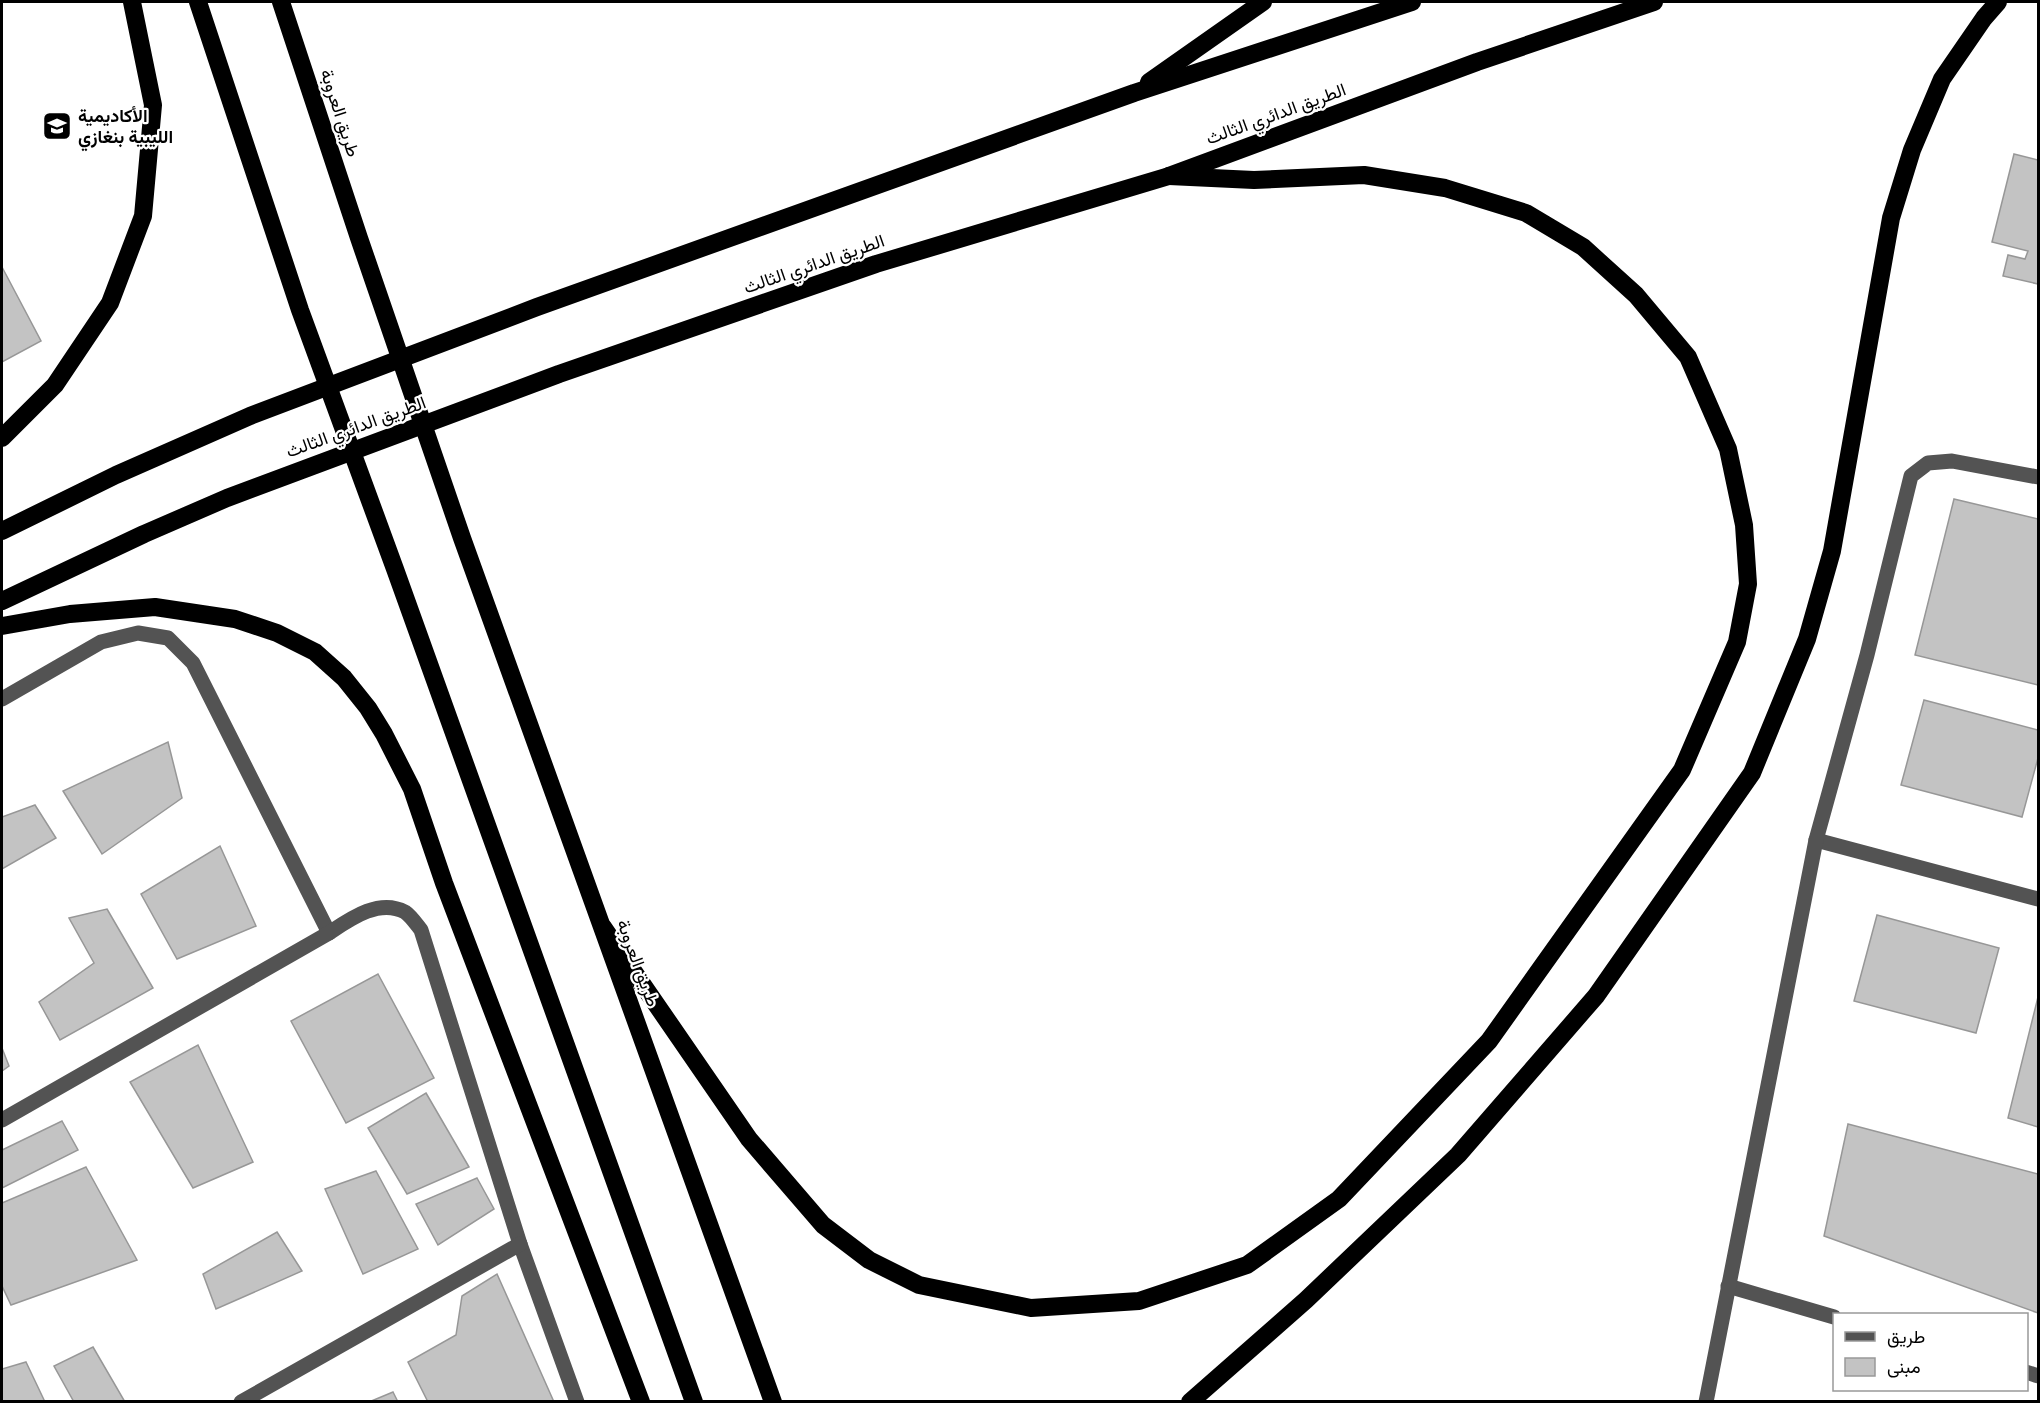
<svg xmlns="http://www.w3.org/2000/svg" width="2040" height="1403" font-family="'Roboto Condensed',Vazirmatn,sans-serif">
	<style>
		.building { fill: #c3c3c3; stroke: #979797; stroke-width: 1.5 }
		.lines { fill: none; stroke-linecap: round; stroke-linejoin: round }
		.minor { stroke: #535353; stroke-width: 15 }
		.highway { stroke: #000; stroke-width: 18 }
		.labels { text-anchor: middle; stroke-width: 4.5; stroke-linejoin: round; paint-order: stroke }
		.street-label { font-size: 18px; fill: #000; stroke: #fff }
		.poi-label { font-size: 18px; font-weight: bold; fill: #000; stroke: #fff; text-anchor: start }
	</style>
	<rect width="100%" height="100%" fill="#fff"/>
	<!-- building -->
	<g class="building">
		<polygon points="2014,154 2038,160 2038,284 2003,276 2008,255 2025,259 2028,251 1992,242"/>
		<polygon points="2,267 41,341 2,362"/>
		<polygon points="1954,499 2038,519 2038,685 1915,655"/>
		<polygon points="1924,700 2038,730 2038,758 2022,817 1901,785"/>
		<polygon points="168,742 182,798 102,854 63,791"/>
		<polygon points="35,805 56,838 2,869 2,817"/>
		<polygon points="220,846 256,926 177,959 141,894"/>
		<polygon points="107,909 153,988 60,1040 39,1002 94,963 69,918"/>
		<polygon points="1877,915 1999,948 1976,1033 1854,1001"/>
		<polygon points="378,974 434,1078 346,1123 291,1021"/>
		<polygon points="2038,997 2038,1127 2008,1118"/>
		<polygon points="198,1045 253,1162 193,1188 130,1082"/>
		<polygon points="2,1048 9,1066 2,1071"/>
		<polygon points="426,1093 469,1167 407,1194 368,1128"/>
		<polygon points="62,1121 78,1150 2,1188 2,1150"/>
		<polygon points="1848,1124 2038,1174 2038,1313 1824,1236"/>
		<polygon points="86,1167 137,1260 11,1305 2,1286 2,1203"/>
		<polygon points="376,1171 418,1249 363,1274 325,1189"/>
		<polygon points="477,1178 494,1209 438,1245 416,1204"/>
		<polygon points="277,1232 302,1271 216,1309 203,1274"/>
		<polygon points="497,1274 554,1402 428,1402 408,1362 456,1335 462,1296"/>
		<polygon points="93,1347 125,1402 74,1402 54,1366"/>
		<polygon points="26,1362 45,1402 2,1402 2,1369"/>
		<polygon points="393,1392 398,1402 369,1402"/>
	</g>
	<g class="lines">
		<!-- minor -->
		<g class="minor">
			<polyline points="2,699 101,642 138,633 168,638 193,663 329,933"/>
			<polyline points="1816,840 2038,899"/>
			<path d="M2,1120L329,933C350,919 379,898 405,912C411,916 417,925 421,930L520,1244L577,1402"/>
			<polyline points="1728,1286 1834,1317"/>
			<polyline points="2026,1372 2038,1376"/>
			<polyline points="241,1402 520,1244"/>
			<polyline points="1706,1402 1816,840 1867,655 1911,476 1928,463 1952,461 2038,477"/>
		</g>
		<!-- highway -->
		<g class="highway">
			<polyline points="198,2 300,310 395,569 694,1402"/>
			<polyline points="281,2 359,238 462,538 773,1402"/>
			<polyline points="1149,82 1263,2"/>
			<polyline points="2,438 55,385 110,303 143,216 153,105 132,2"/>
			<polyline points="2,531 116,475 250,416 537,307 1134,93 1412,2"/>
			<polyline points="2,601 144,534 227,498 559,374 876,264 1169,176 1477,62 1654,2"/>
			<polyline points="2,626 70,614 155,607 235,619 277,633 315,652 344,678 368,708 384,734 412,789 444,883 641,1402"/>
			<polyline points="603,927 749,1139 823,1225 869,1260 919,1285 1031,1308 1139,1301 1247,1265 1339,1199 1489,1041 1682,770 1737,642 1748,584 1744,525 1728,449 1688,357 1636,295 1583,247 1526,213 1445,188 1364,175 1254,180 1169,176"/>
			<polyline points="1190,1402 1306,1300 1458,1155 1596,996 1752,773 1807,639 1832,551 1891,218 1912,150 1942,79 1984,18 1998,2"/>
		</g>
	</g>
	<!-- icons -->
	<defs>
		<g id="university-square" transform="scale(1.5)"><rect x="-9" y="-9" width="18" height="18" rx="4" fill="#000" stroke="#fff"/><path d="M0-5L7-2L0 1L-7-2ZM-4 1L0 2.5L4 1V4Q0 6-4 4Z" fill="#fff"/></g>
	</defs>
	<g fill-rule="evenodd">
		<use href="#university-square" x="57" y="126"/>
	</g>
	<g class="labels">
		<!-- street labels -->
		<g class="street-label">
			<text transform="translate(340 113) rotate(72)" y="6">طريق العروبة</text>
			<text transform="translate(1276 114) rotate(-20)" y="6">الطريق الدائري الثالث</text>
			<text transform="translate(814 264) rotate(-19)" y="6">الطريق الدائري الثالث</text>
			<text transform="translate(356 427) rotate(-20)" y="6">الطريق الدائري الثالث</text>
			<text transform="translate(638 963) rotate(70)" y="6">طريق العروبة</text>
		</g>
		<!-- poi labels -->
		<g class="poi-label">
			<text x="78" y="122">الأكاديمية<tspan x="78" dy="21">الليبية بنغازي</tspan></text>
		</g>
	</g>
	<!-- border -->
	<rect width="2040" height="1403" fill="none" stroke="#000000" stroke-width="6"/>
	<!-- legend -->
	<rect x="1833" y="1313" width="195" height="78" fill="#ffffff" stroke="#999999" stroke-width="1.5"/>
	<rect x="1845" y="1332" width="30" height="9" fill="#535353" stroke="#999999" stroke-width="1.5"/>
	<text x="1887" y="1343" font-size="18" fill="#000000">طريق</text>
	<rect x="1845" y="1358" width="30" height="18" fill="#c3c3c3" stroke="#999999" stroke-width="1.5"/>
	<text x="1887" y="1373" font-size="18" fill="#000000">مبنى</text>
</svg>
